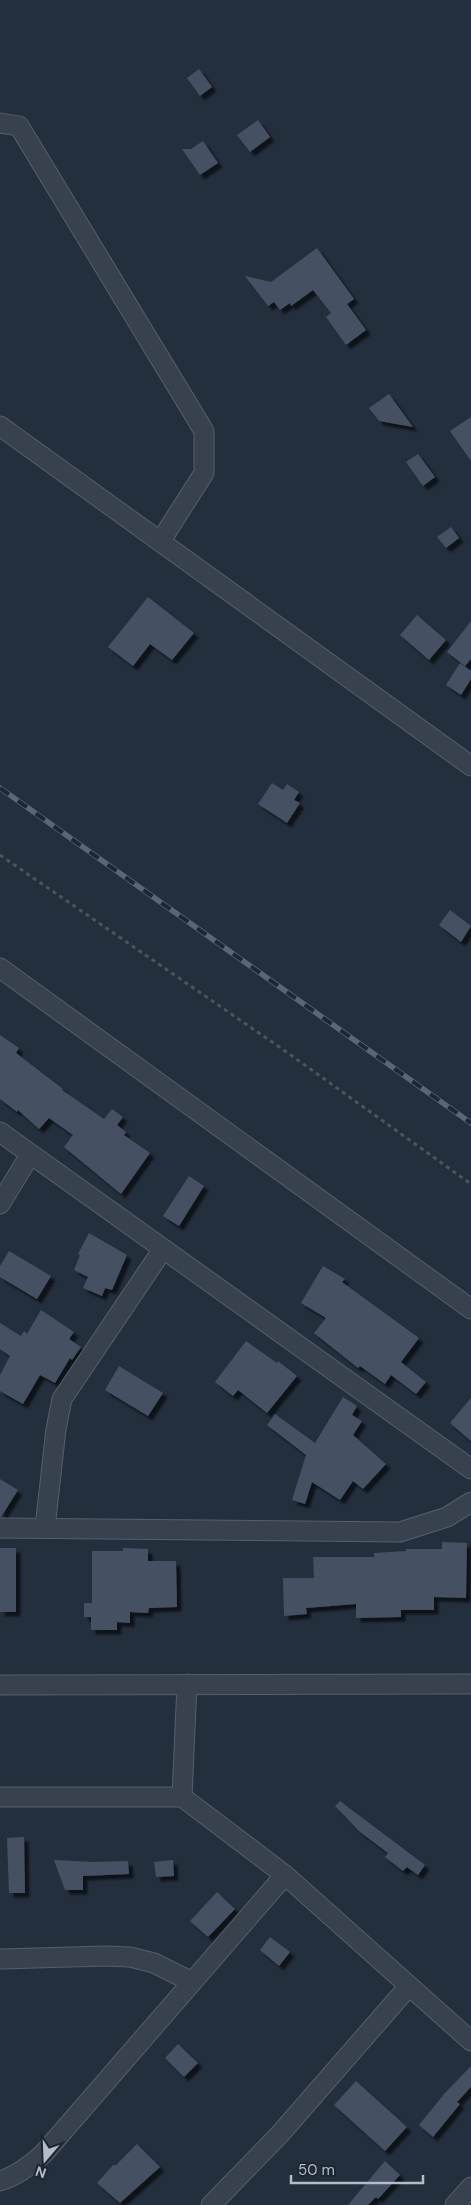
<svg xmlns="http://www.w3.org/2000/svg" width="471" height="2205" font-family="'DM Sans',sans-serif">
	<style>
		.building { fill: #455162; filter: url(#shadow) }
		.lines { fill: none; stroke-linecap: round; stroke-linejoin: round }
		.minor-casing { stroke: #565f6c; stroke-width: 21 }
		.path { stroke: #44595c; stroke-width: 3; stroke-dasharray: 4 4; stroke-linecap: butt }
		.minor { stroke: #38414e; stroke-width: 19 }
		.rail-casing { stroke: #5a6575; stroke-width: 5.5 }
		.rail { stroke: #1d2633; stroke-width: 4; stroke-dasharray: 11; stroke-linecap: butt }
	</style>
	<defs>
		<filter id="shadow"><feDropShadow dx="4.5" dy="4.5" stdDeviation="1" flood-color="#0009"/></filter>
	</defs>
	<rect width="100%" height="100%" fill="#242f3e"/>
	<!-- building -->
	<g class="building">
		<polygon points="199,69 212,87 200,96 187,78"/>
		<polygon points="258,120 270,137 250,152 237,135"/>
		<polygon points="203,141 218,163 200,175 182,149 191,149"/>
		<polygon points="317,248 354,299 347,304 366,330 346,345 326,317 331,313 313,290 291,306 290,303 280,310 274,302 268,306 245,276 271,282"/>
		<polygon points="389,394 413,427 379,421 369,408"/>
		<polygon points="471,417 471,461 450,431"/>
		<polygon points="418,454 435,477 423,486 406,462"/>
		<polygon points="451,527 459,538 446,548 437,537"/>
		<polygon points="148,597 194,633 172,660 150,644 133,666 108,647"/>
		<polygon points="417,615 446,640 429,660 400,635"/>
		<polygon points="471,621 471,659 465,666 447,652"/>
		<polygon points="460,663 471,671 471,679 461,695 446,685"/>
		<polygon points="272,783 283,790 287,784 299,792 294,800 300,803 287,823 258,804"/>
		<polygon points="450,910 471,926 461,942 439,925"/>
		<polygon points="0,1035 19,1048 16,1053 63,1089 62,1090 104,1119 112,1109 123,1117 117,1125 126,1132 124,1135 150,1153 121,1194 64,1147 73,1135 49,1118 39,1129 18,1110 17,1112 0,1099"/>
		<polygon points="189,1176 204,1186 179,1226 163,1216"/>
		<polygon points="89,1233 127,1255 112,1290 105,1288 102,1296 83,1288 88,1277 74,1270 80,1255 78,1254"/>
		<polygon points="9,1251 51,1276 37,1299 0,1277 0,1266"/>
		<polygon points="323,1266 345,1279 342,1282 419,1338 401,1362 426,1382 416,1394 391,1375 385,1384 360,1366 358,1368 314,1333 326,1318 301,1303"/>
		<polygon points="41,1310 74,1332 69,1339 81,1347 72,1360 70,1358 55,1383 40,1375 23,1404 0,1391 0,1375 10,1356 0,1349 0,1323 21,1336 24,1331 27,1334"/>
		<polygon points="246,1341 277,1363 278,1361 297,1376 267,1413 238,1390 233,1396 215,1382"/>
		<polygon points="119,1366 163,1393 148,1416 105,1390"/>
		<polygon points="343,1397 357,1406 352,1415 362,1421 353,1435 386,1464 363,1489 353,1481 340,1500 312,1482 305,1504 292,1500 306,1455 267,1425 275,1414 315,1443"/>
		<polygon points="471,1398 471,1441 450,1423"/>
		<polygon points="0,1479 18,1490 1,1517 0,1517"/>
		<polygon points="442,1542 467,1543 466,1598 434,1597 434,1610 401,1610 401,1617 356,1618 356,1604 306,1608 307,1614 284,1616 283,1578 314,1578 313,1557 374,1557 374,1553 406,1551 406,1549 442,1549"/>
		<rect x="0" y="1548" width="16" height="64"/>
		<polygon points="123,1548 148,1549 148,1561 176,1561 177,1607 149,1608 148,1613 130,1612 130,1623 117,1622 117,1630 91,1630 91,1617 84,1617 84,1603 92,1603 92,1551 123,1551"/>
		<polygon points="340,1801 425,1865 418,1875 407,1867 403,1871 385,1857 388,1853 360,1832 335,1806"/>
		<polygon points="24,1837 25,1893 9,1893 7,1838"/>
		<polygon points="54,1860 94,1862 128,1861 129,1874 83,1876 83,1890 65,1890"/>
		<polygon points="173,1860 174,1876 156,1877 154,1862"/>
		<polygon points="217,1892 235,1909 208,1937 190,1921"/>
		<polygon points="270,1937 290,1952 279,1966 260,1950"/>
		<polygon points="178,2044 198,2063 184,2077 165,2058"/>
		<polygon points="471,2066 471,2087 457,2102 460,2104 433,2137 419,2125 445,2093"/>
		<polygon points="356,2081 407,2127 385,2151 334,2105"/>
		<polygon points="137,2144 160,2167 120,2203 97,2183 114,2164 115,2166"/>
		<polygon points="385,2161 400,2175 378,2199 376,2197 368,2205 348,2205"/>
	</g>
	<g class="lines">
		<!-- minor casing -->
		<g class="minor-casing">
			<g id="minor">
				<polyline points="0,123 19,126 204,431 204,473 160,542"/>
				<polyline points="0,426 471,766"/>
				<polyline points="0,968 471,1309"/>
				<polyline points="0,1132 471,1469"/>
				<polyline points="0,1204 30,1155"/>
				<polyline points="0,1528 400,1532 447,1517 471,1502"/>
				<polyline points="45,1528 56,1429 62,1399 163,1249"/>
				<polyline points="0,1685 471,1684"/>
				<polyline points="0,1797 182,1797 285,1875 471,2041"/>
				<polyline points="182,1797 187,1684"/>
				<polyline points="0,1959 106,1956 130,1957 154,1963 192,1982"/>
				<path d="M0,2181C17,2176 31,2165 44,2153L285,1875"/>
				<polyline points="211,2205 280,2134 409,1986"/>
				<polyline points="455,2205 471,2187"/>
			</g>
		</g>
		<!-- path -->
		<polyline class="path" points="0,855 288,1053 471,1184"/>
		<!-- minor -->
		<use href="#minor" class="minor"/>
		<!-- rail casing -->
		<g class="rail-casing">
			<polyline id="rail" points="0,788 471,1123"/>
		</g>
		<!-- rail -->
		<use href="#rail" class="rail"/>
	</g>
	<!-- north arrow -->
	<g transform="translate(45 2160) rotate(199)" stroke="#1d2633" stroke-width="4" paint-order="stroke">
	<path d="M0-4L9 19L0 12L-9 19Z" fill="#b4bcc9"/>
	<text y="-8" font-size="14" font-weight="bold" text-anchor="middle" fill="#b4bcc9">N</text>
	</g>
	<!-- scale -->
	<path d="M291 2175v8h132v-8" fill="none" stroke="#b4bcc9" stroke-width="2.5"/>
	<text x="298" y="2175" font-size="15" fill="#b4bcc9" stroke="#1d2633" stroke-width="4" paint-order="stroke">50 m</text>
</svg>
